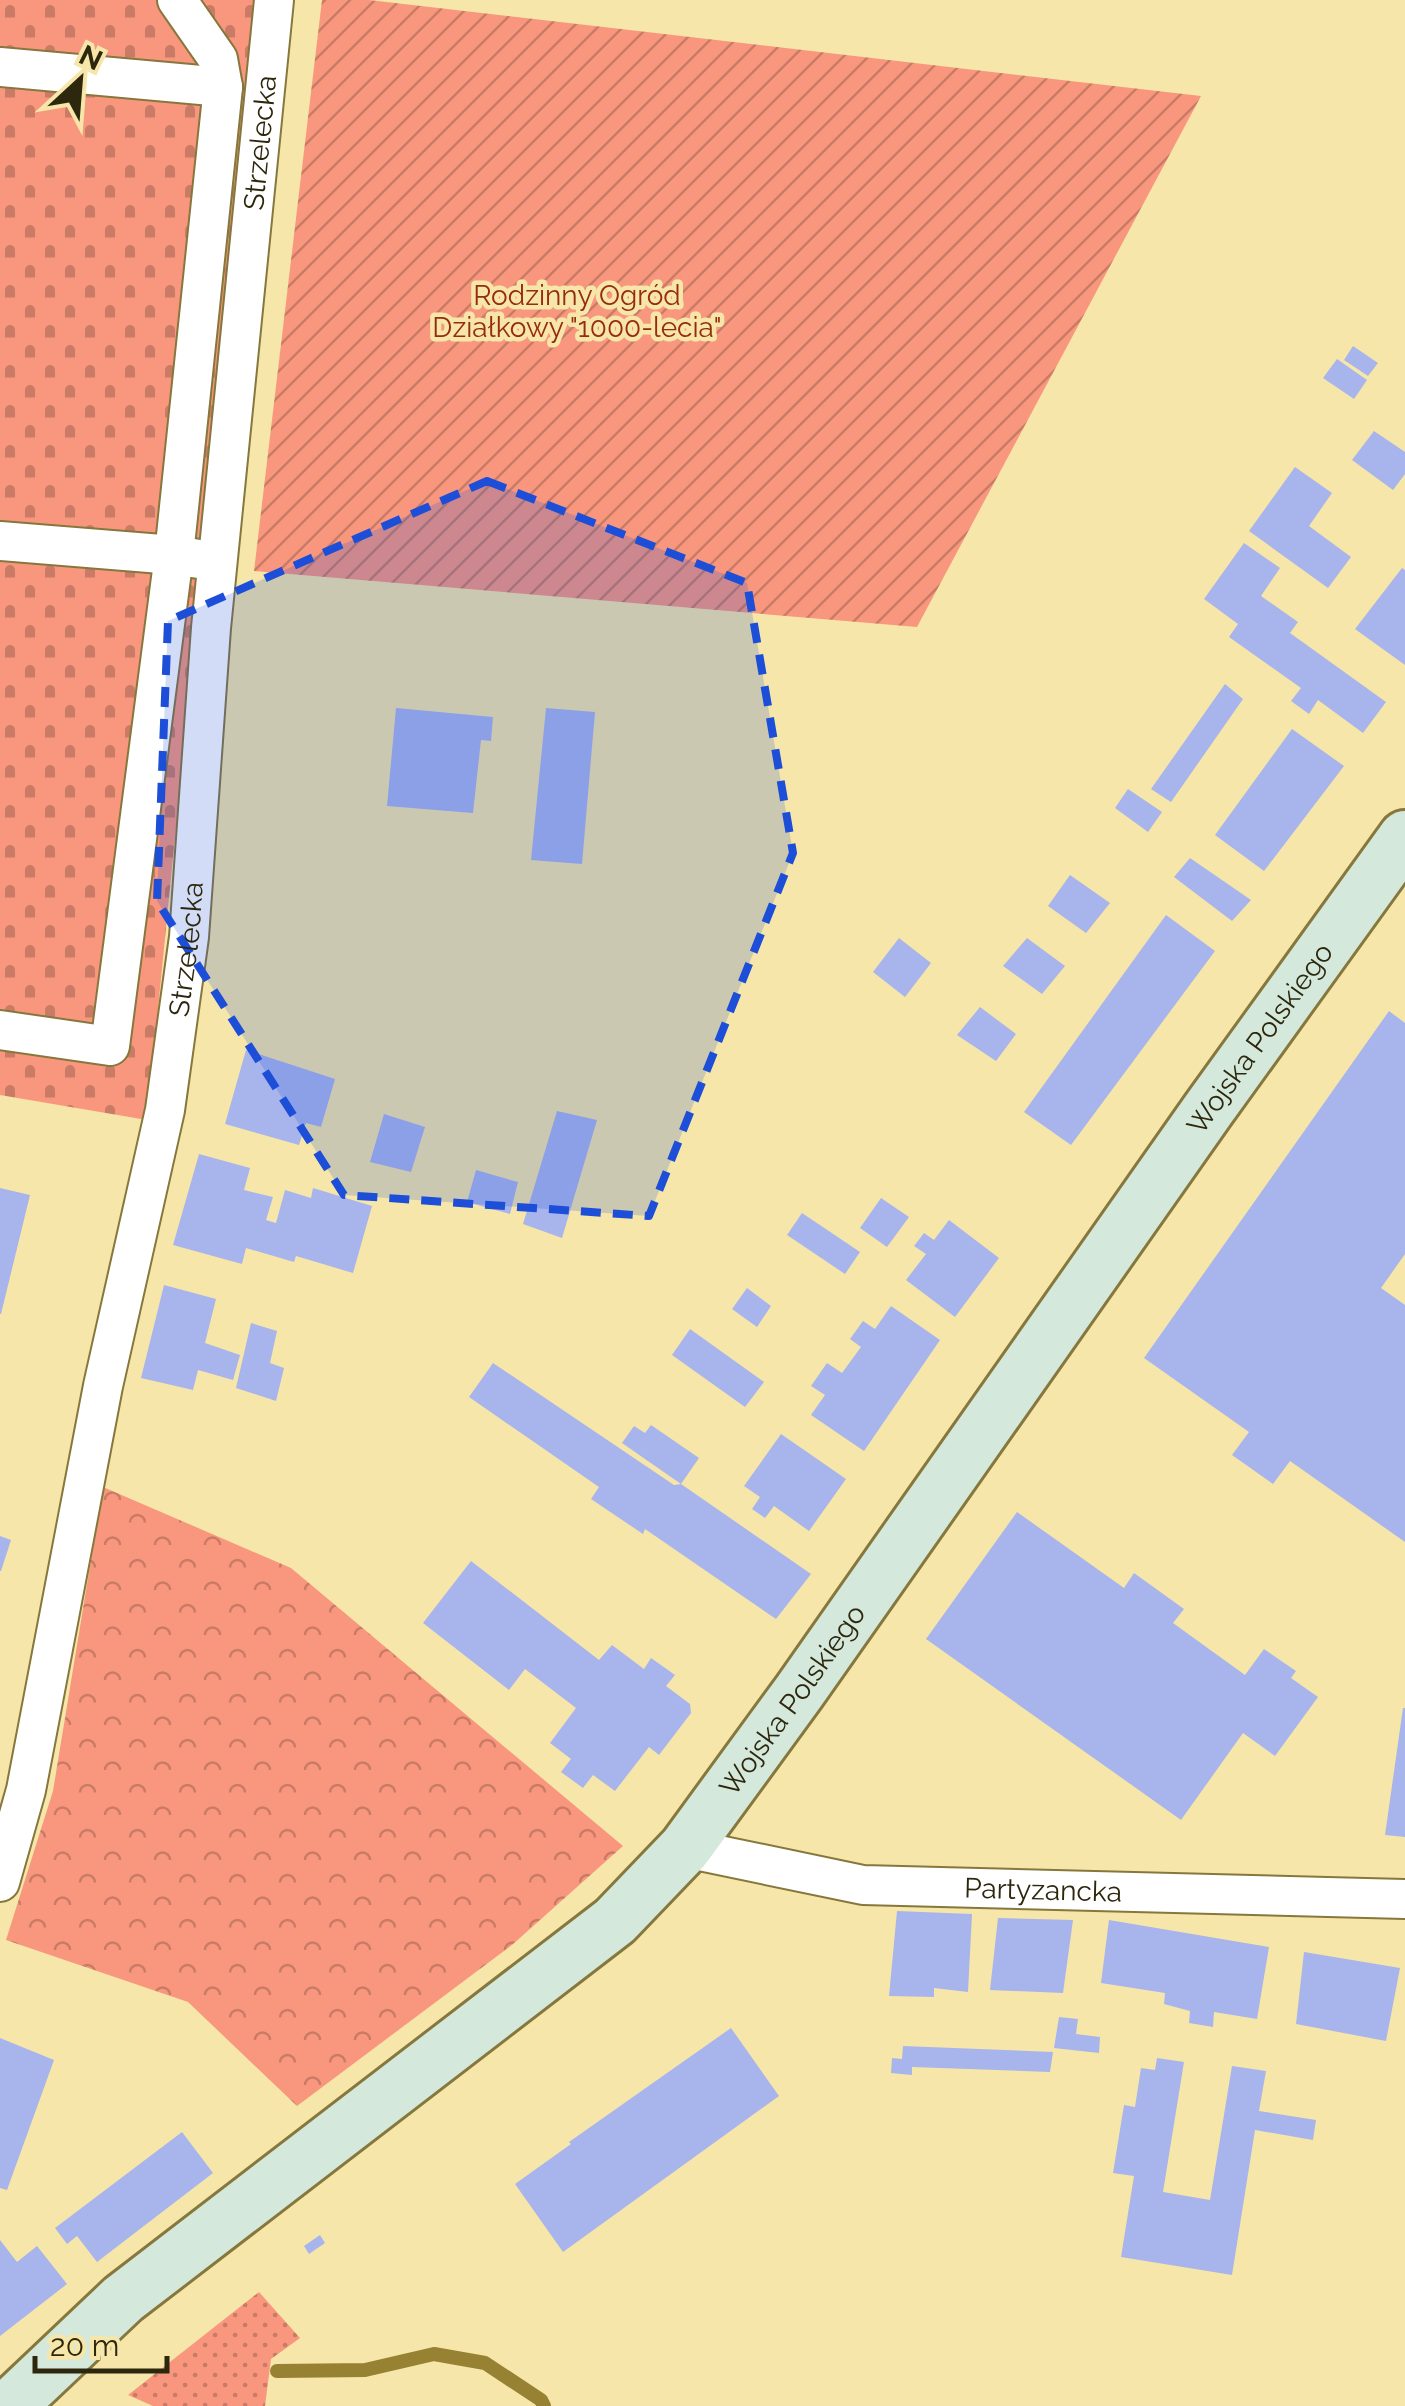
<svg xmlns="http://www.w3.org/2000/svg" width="1405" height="2406" font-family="Raleway,sans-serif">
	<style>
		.grass { fill: url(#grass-dots) }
		.cemetery { fill: url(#cemetery-stones) }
		.park { fill: url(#park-crowns) }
		.garden { fill: url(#garden-furrows) }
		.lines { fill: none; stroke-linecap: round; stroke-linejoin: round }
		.stream { stroke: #968232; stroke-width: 14 }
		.building { fill: #a8b4ec }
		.street-casing { stroke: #86773c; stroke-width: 42 }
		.secondary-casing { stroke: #86773c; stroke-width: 58 }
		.street { stroke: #fff; stroke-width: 38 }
		.secondary { stroke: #d4e8db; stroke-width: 52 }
		.marked { fill: #1d4ed8; fill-opacity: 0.2; stroke: #1d4ed8; stroke-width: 8; stroke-dasharray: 20 12; stroke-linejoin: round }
		.labels { text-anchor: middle; stroke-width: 9; stroke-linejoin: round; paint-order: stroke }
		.street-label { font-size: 28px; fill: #2d270e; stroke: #f7e6a9 }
		.park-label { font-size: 28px; fill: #972b0d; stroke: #f7e6a9 }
	</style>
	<defs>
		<pattern id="grass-dots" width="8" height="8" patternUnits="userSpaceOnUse" patternTransform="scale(2.5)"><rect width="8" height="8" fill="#f9977e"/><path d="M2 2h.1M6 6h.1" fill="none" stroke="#ca7b66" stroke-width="1.8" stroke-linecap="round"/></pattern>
		<pattern id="cemetery-stones" width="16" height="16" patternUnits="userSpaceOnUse" patternTransform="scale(2.5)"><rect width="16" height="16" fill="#f9977e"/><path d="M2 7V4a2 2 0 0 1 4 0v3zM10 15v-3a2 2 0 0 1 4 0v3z" fill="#ca7b66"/></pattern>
		<pattern id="park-crowns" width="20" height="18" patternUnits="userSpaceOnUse" patternTransform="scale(2.5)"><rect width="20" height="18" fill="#f9977e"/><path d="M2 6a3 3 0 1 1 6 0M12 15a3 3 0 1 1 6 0" fill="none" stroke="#ca7b66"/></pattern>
		<pattern id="garden-furrows" width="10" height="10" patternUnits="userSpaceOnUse" patternTransform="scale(2.5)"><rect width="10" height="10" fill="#f9977e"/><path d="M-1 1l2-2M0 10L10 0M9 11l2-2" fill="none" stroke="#ca7b66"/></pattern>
	</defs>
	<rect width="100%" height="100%" fill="#f7e6a9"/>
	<!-- grass -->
	<polygon class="grass" points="259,2292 300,2338 271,2359 265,2406 153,2406 128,2395"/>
	<!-- cemetery -->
	<polygon class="cemetery" points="0,0 258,0 147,1120 0,1095"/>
	<!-- park -->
	<polygon class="park" points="103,1487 291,1568 623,1846 512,1945 297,2106 188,2002 6,1940 53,1791"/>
	<!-- garden -->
	<polygon class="garden" points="322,0 369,0 1201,96 917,627 254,571"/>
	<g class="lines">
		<!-- stream -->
		<polyline class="stream" points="277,2371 365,2370 434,2354 485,2363 541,2400 544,2406"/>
	</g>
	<!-- building -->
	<g class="building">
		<polygon points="1353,346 1378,363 1368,376 1344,360"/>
		<polygon points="1337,359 1367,380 1354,399 1323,378"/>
		<polygon points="1374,431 1405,452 1405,474 1393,490 1352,460"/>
		<polygon points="1295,467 1332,493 1309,526 1351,557 1328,588 1249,531"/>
		<polygon points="1244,543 1280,568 1261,596 1298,622 1290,633 1386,702 1363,733 1318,700 1309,714 1291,701 1301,688 1229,637 1238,624 1204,599"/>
		<polygon points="1402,568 1405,570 1405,665 1355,629"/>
		<polygon points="1225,684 1243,699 1171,802 1151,789"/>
		<polygon points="396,708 493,717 491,741 481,740 473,813 387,806"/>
		<polygon points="546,708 595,712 582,864 531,860"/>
		<polygon points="1292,729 1344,766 1264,871 1215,835"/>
		<polygon points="1128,789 1162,812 1148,832 1115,808"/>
		<polygon points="1190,858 1251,900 1232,921 1174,877"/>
		<polygon points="1070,875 1110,903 1086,933 1048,906"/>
		<polygon points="1166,915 1215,951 1071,1145 1024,1112"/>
		<polygon points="899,938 931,963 905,997 873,972"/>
		<polygon points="1027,938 1065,966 1042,994 1003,966"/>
		<polygon points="980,1007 1016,1034 996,1061 957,1035"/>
		<polygon points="1389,1011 1405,1023 1405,1254 1381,1288 1405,1305 1405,1542 1290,1461 1273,1484 1232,1455 1249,1432 1144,1358"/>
		<polygon points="246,1050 335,1079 321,1127 306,1123 299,1145 225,1124"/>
		<polygon points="557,1111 597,1120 562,1238 523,1224"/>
		<polygon points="384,1114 425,1127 411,1172 370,1162"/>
		<polygon points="199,1154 250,1168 244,1190 273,1197 266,1220 276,1223 285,1190 311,1198 313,1188 372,1206 353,1273 296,1256 294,1262 246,1248 242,1264 173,1245"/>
		<polygon points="476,1170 518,1182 510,1214 467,1202"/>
		<polygon points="0,1188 30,1195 1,1314 0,1314"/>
		<polygon points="881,1198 909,1217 887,1247 860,1228"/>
		<polygon points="802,1213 860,1252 845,1274 787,1235"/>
		<polygon points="949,1220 999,1258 955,1317 906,1280 926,1254 914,1246 924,1233 934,1240"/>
		<polygon points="164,1285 216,1299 205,1343 240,1355 233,1380 198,1370 193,1390 141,1378"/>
		<polygon points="747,1288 771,1306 757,1327 732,1309"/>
		<polygon points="891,1306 940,1340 864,1451 811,1415 825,1395 811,1386 827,1363 842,1373 861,1347 850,1339 863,1321 875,1329"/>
		<polygon points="251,1323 277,1331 270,1363 284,1368 276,1401 236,1388"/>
		<polygon points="690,1329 764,1382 745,1407 672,1355"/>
		<polygon points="493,1363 674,1485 681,1484 811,1574 776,1619 645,1529 643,1534 591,1499 599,1487 469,1397"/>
		<polygon points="651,1425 699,1458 681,1484 622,1443 634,1426 645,1433"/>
		<polygon points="781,1434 846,1479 809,1531 774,1506 765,1518 752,1509 760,1497 744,1486"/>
		<polygon points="1017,1512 1124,1588 1134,1573 1184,1609 1173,1623 1245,1675 1264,1649 1296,1671 1291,1678 1318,1697 1275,1756 1243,1733 1181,1820 926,1639"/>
		<polygon points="0,1536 11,1540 1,1571 0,1571"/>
		<polygon points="471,1561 599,1660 612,1645 644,1669 651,1658 675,1675 666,1686 690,1704 691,1713 659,1755 649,1747 615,1791 593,1775 583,1788 561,1772 571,1759 550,1743 576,1708 525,1669 509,1690 423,1623"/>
		<polygon points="1403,1708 1405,1708 1405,1837 1385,1835"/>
		<polygon points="897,1911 972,1914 968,1992 934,1988 934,1997 889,1996"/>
		<polygon points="998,1918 1073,1920 1063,1993 990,1990"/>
		<polygon points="1109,1920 1269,1947 1257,2019 1214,2012 1213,2027 1189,2023 1190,2011 1164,2004 1165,1993 1101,1983"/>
		<polygon points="1304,1952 1400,1968 1386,2041 1296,2024"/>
		<polygon points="1059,2017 1078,2019 1076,2034 1100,2037 1099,2053 1054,2048"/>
		<polygon points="731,2028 779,2096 563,2252 515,2184 571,2144 569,2142"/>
		<polygon points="0,2038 54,2060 7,2190 0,2188"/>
		<polygon points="903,2046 1053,2052 1050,2072 912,2067 912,2075 891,2073 892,2058 902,2059"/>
		<polygon points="1157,2058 1184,2062 1163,2192 1210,2200 1232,2066 1266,2071 1259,2111 1316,2120 1313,2140 1255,2130 1232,2275 1121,2257 1134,2176 1113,2173 1124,2105 1135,2107 1141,2068 1155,2070"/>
		<polygon points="182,2132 213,2173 97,2262 77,2236 67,2244 55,2228"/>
		<polygon points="320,2235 325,2243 309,2254 304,2246"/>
		<polygon points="0,2240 17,2262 37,2246 67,2284 0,2336"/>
	</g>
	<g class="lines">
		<!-- street casing -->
		<g class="street-casing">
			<g id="street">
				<polyline points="0,67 223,87"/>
				<polyline points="0,541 174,555 223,87 218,59 177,0"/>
				<polyline points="0,1030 110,1046 174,555 199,559"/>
				<path id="s1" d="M685,1848L863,1885L1405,1899"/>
				<path id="s2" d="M0,1882L26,1790L103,1386L165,1110L189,937L211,628L274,0"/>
			</g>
		</g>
		<!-- secondary casing -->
		<g class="secondary-casing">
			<g id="secondary">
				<path id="s3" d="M10,2406L123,2299L615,1921L685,1848L799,1692L1208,1110L1405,837"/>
			</g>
		</g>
		<!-- street -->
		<use href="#street" class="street"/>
		<!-- secondary -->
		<use href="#secondary" class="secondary"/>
	</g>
	<!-- marked area -->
	<path class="marked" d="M487,481L747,583L793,853L649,1216L344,1195L157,901L168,621Z"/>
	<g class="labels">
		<!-- street labels -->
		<g class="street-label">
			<text dy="10" stroke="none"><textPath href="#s2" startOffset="1762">Strzelecka</textPath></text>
			<text dy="10" stroke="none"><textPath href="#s2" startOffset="952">Strzelecka</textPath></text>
			<text dy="10" stroke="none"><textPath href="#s3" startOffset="1870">Wojska Polskiego</textPath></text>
			<text dy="10" stroke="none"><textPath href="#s3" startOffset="1060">Wojska Polskiego</textPath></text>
			<text dy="10" stroke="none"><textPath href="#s1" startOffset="362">Partyzancka</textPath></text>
		</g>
		<!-- park labels -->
		<g class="park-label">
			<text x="577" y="305">Rodzinny Ogród<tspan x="577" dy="32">Działkowy "1000-lecia"</tspan></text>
		</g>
	</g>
	<!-- north arrow -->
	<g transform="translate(80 80) rotate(26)" stroke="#f7e6a9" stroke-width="8" paint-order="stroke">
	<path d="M0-8L18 38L0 25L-18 38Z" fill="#2d270e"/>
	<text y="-15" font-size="28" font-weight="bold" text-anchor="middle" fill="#2d270e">N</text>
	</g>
	<!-- scale -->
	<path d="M35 2356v15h132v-15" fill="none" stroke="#2d270e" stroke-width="5"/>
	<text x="50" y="2356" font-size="30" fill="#2d270e" stroke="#f7e6a9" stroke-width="8" paint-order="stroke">20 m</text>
</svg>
